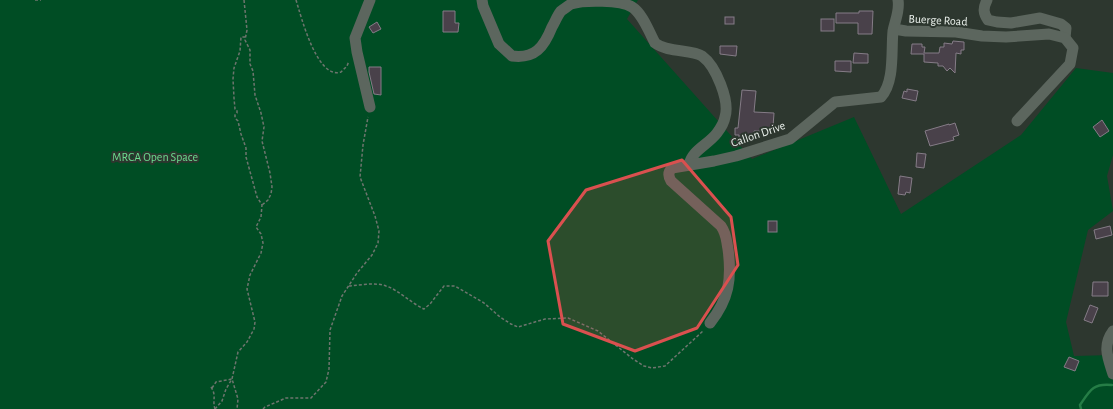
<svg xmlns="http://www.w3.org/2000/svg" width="1113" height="409" font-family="'Alegreya Sans',sans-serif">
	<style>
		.green { fill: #004d24 }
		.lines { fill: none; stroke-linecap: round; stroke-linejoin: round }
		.stream { stroke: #257d46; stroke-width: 2.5 }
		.building { fill: #49414a; stroke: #857c87 }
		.path { stroke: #6d756e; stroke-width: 1.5; stroke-dasharray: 3 2; stroke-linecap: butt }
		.minor { stroke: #5c665e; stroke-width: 11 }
		.marked { fill: #da504f; fill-opacity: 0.2; stroke: #da504f; stroke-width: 3; stroke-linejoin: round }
		.labels { text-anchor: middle; stroke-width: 4; stroke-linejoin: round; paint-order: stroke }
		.street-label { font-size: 12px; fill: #ebf1ec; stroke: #2d372f }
		.park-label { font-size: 12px; fill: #6cdc90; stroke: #2d372f }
	</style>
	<rect width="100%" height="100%" fill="#2d372f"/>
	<!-- green -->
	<polygon class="green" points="0,0 638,0 627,19 752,159 854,117 901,214 1021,135 1076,68 1113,73 1113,155 1107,176 1113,211 1088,230 1066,322 1074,356 1113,355 1113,409 0,409"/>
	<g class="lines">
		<!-- stream -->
		<path class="stream" d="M1081,409L1080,405C1090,390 1093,383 1112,385"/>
	</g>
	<!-- building -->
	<g class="building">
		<polygon points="443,11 455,11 455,23 459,23 458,32 443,32"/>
		<polygon points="859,11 873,11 872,34 858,34 858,23 836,23 836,13 859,13"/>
		<rect x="725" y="17" width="9" height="7"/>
		<rect x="821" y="19" width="13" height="12"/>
		<polygon points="377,22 381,29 373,33 369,27"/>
		<polygon points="953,41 964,42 964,50 961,50 961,54 956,53 955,73 950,68 947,71 943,66 938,66 938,63 924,62 924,54 911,54 912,44 922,44 922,47 925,47 924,53 939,53 940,47 944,47 944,43 952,44"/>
		<polygon points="720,46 737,46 736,56 720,54"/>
		<polygon points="854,53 868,54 868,63 853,63"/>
		<polygon points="835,61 851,61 851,72 835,71"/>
		<polygon points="369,67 381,67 381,95 374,94 369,72"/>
		<polygon points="907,89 918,91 916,101 902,98 904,91 907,92"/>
		<polygon points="742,90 756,91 754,112 774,113 773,127 769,127 768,131 754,131 754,136 752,136 752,138 739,138 739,135 735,135 735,128 738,128"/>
		<polygon points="1102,120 1109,131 1100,137 1093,127"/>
		<polygon points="955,123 959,135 953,137 954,140 930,146 925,131 949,124 949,125"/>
		<polygon points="917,153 926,154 924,168 916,167"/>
		<polygon points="900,176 912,178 910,193 906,192 905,195 898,194"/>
		<rect x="768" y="221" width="9" height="11"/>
		<polygon points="1110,226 1112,235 1096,239 1094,230"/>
		<polygon points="1093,282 1108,282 1108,296 1092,296"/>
		<polygon points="1090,305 1098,308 1092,323 1084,320"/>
		<polygon points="1069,357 1079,361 1075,371 1064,367"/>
	</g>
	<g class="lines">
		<!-- path -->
		<g class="path">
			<polyline points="35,0 41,0"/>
			<polyline points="244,0 247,30 245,40 250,50 250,64 253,71 255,95 261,113 264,127 262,141 270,173 272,187 271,194 268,200 262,205"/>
			<path d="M296,0C301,16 317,80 341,72L347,66L349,61"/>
			<path d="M349,286C361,285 375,282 386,286C397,289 411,303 424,309L430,304L444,286H455L484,303L500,317L511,324L518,327L545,319L568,318L598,331L633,359L644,366L652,368L665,366L703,331"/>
			<path d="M211,387C217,396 212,400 215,409"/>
			<polyline points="212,388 216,382 232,379 238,399 237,409"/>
			<polyline points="215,409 222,401 226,389 232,379 238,352 247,342 254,329 255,322 247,289 250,275 261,253 263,243 261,234 256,227 261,217 262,205 257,197 246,157 246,148 241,134 238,121 235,118 235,115 237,113 237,110 235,109 234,98 233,79 234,68 240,51 241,37 245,37"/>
			<polyline points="263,409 265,407 286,398 311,398 326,382 329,369 330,330 342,296 357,273 372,255 378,243 379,231 375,216 360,177 363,145 368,117"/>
		</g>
		<!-- minor -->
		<g class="minor">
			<polyline points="370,0 355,38 357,52 370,107"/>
			<path d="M482,0L483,6L499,44L512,56C535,59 544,47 552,27C555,22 557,16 561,11C564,9 568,6 571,4C584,0 621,0 632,7C643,14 649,32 655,43C668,53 692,49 702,56C716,66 730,101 725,117C724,123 720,129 717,133C708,145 692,150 689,165"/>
			<path d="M987,0C983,8 983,13 988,20L997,22L1011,23L1040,18L1061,24L1066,28L1065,38"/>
			<polyline points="894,29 906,31 956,32 982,36 1006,37 1049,34 1065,38 1073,48 1070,64 1017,121"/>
			<path d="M710,323C729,299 732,279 728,249C726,239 727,235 721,226L671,181C668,176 668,172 672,168L714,161L736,156L790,139L835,102L881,97C895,82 891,50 893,31C895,20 900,11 898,0"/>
			<path d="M1113,331C1102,346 1108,358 1113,374"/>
		</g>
	</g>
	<!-- marked area -->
	<path class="marked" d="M682,160L731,217L738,265L697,328L635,351L563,324L548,241L586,190Z"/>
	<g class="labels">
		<!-- street labels -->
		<g class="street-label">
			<text transform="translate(938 20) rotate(3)" y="4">Buerge Road</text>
			<text transform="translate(758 134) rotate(-19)" y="4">Callon Drive</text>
		</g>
		<!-- park labels -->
		<g class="park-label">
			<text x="155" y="161">MRCA Open Space</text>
		</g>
	</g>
</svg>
